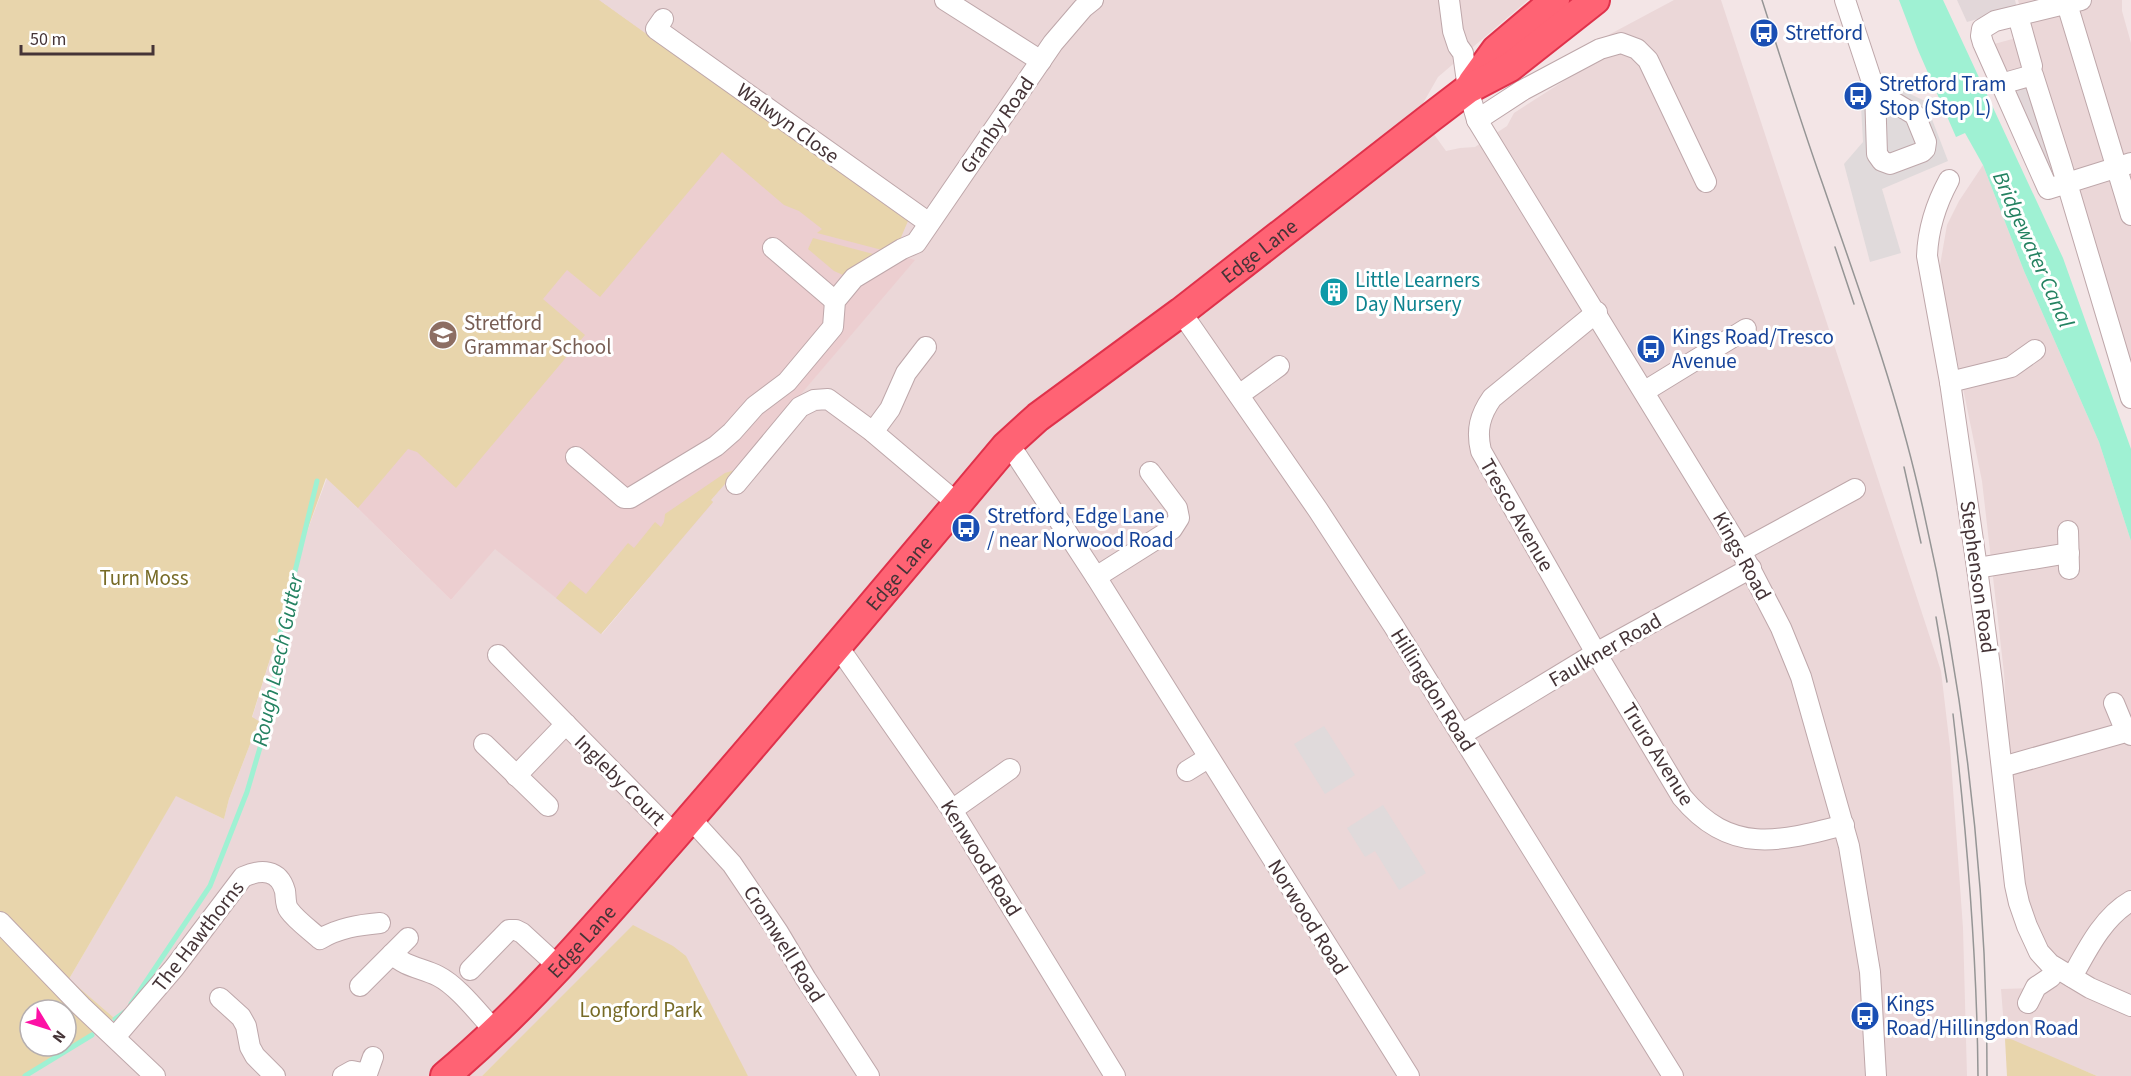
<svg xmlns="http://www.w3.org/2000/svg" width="2131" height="1076" font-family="'Source Sans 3',sans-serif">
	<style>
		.residential { fill: #ebd7d8 }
		.industrial { fill: #e2d7d9 }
		.education { fill: #ecced0 }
		.green { fill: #e8d5ac; fill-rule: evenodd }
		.parking { fill: #e0dadb }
		.water { fill: #9ff1d3 }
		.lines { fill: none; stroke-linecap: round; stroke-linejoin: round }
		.stream { stroke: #9ff1d3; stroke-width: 5 }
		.minor-casing { stroke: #bea7aa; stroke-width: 22 }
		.highway-casing { stroke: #df324b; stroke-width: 32 }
		.minor { stroke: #fff; stroke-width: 20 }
		.highway { stroke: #ff6374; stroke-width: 28 }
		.tram { stroke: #959595; stroke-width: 1.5 }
		.labels { text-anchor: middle; stroke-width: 6; stroke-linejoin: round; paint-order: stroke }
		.transit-label { font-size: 21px; fill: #164399; stroke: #fff; text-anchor: start }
		.street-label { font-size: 21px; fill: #453437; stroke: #fff }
		.culture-label { font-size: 21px; fill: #0d838f; stroke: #fff; text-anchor: start }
		.education-label { font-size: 21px; fill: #785e54; stroke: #fff; text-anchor: start }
		.park-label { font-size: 21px; fill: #776b27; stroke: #fff }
		.water-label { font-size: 22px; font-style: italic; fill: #248261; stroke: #fff }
	</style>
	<rect width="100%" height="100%" fill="#f3e5e6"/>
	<!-- residential -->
	<g class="residential">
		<polygon points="599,0 1528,0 1438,77 1418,112 1446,151 1460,148 1475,147 1507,126 1514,113 1595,61 1601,39 1674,0 1721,0 1941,671 1950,747 1963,928 1967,1076 748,1076 741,1066 517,1042 482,1076 26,1076 113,1018 69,979 176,795 224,819 229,799 259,721 252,718 289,598 302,545 327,478 451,600 495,548 602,634 712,502 711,500 914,260 906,257 899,242 908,221"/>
		<polygon points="2018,0 2122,0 2122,11 2131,43 2131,381 2037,68 2001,79 1987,46 2027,35"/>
		<polygon points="1983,165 2024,271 2099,442 2131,541 2131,1076 2097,1076 2011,1040 2005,1039 2001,989 2038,988 2051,979 2029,925 2014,835 2004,673 1982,481 1939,271 1947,225 1959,201"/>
	</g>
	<!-- industrial -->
	<g class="industrial">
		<polygon points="1957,0 2015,0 2017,8 1967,22"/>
		<polygon points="2032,80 2062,178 2049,183 2005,88"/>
	</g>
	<!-- education -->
	<polygon class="education" points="0,0 599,0 908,221 899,242 906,257 915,260 711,500 713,502 601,634 495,549 451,600 327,478"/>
	<!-- green -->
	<g class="green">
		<path d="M0,0H599L908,221L899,242L882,250L817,233L822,229L799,211L784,205L722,152L600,297L567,270L543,299L585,335L456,488L417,452L408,449L358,508L326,478L302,545L289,598L252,717L259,721L229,799L224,819L176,796L69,979L114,1018L26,1076H0ZM30,1010H66V1046H30Z"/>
		<polygon points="813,238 877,255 843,275 834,271 808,249"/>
		<polygon points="738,469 711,500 713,502 601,634 556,598 570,581 586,594 628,543 634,548 655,522 661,527 664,522 665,514 725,473"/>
		<polygon points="633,925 673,946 686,956 748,1076 482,1076"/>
		<polygon points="2005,1039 2011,1039 2097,1076 2007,1076"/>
	</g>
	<!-- parking -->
	<g class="parking">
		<polygon points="1891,85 1925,101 1948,161 1882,189 1901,253 1870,262 1844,164 1863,142 1860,88"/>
		<polygon points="1324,726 1355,775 1325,794 1294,744"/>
		<polygon points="1383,805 1426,873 1399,890 1375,851 1365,857 1347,828"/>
	</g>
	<!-- water -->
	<polygon class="water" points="1899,0 1943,0 2063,258 2131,449 2131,541 2099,442 2024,271 1983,165 1965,133 1956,137 1918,50"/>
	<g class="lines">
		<!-- stream -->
		<g class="stream">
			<polyline points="131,1004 210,886 247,792 271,710 280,633 317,481"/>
			<polyline points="115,1019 126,1011"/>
			<polyline points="25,1076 92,1035"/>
		</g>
		<!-- minor casing -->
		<g class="minor-casing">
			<g id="minor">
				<polyline points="945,0 1041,61"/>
				<polyline points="1449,0 1453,31 1458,46 1463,53 1468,89 1477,120 1741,551 1781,628 1801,677 1849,846 1870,972 1876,1076"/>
				<polyline points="1845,0 1875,91 1877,154 1882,161 1890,164 1922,152 1925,149 1926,142 1915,115 1875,91"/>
				<polyline points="2081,0 1995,21 1982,29 1981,36 1983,43 2048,189 2131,163"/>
				<polyline points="2067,4 2131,215"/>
				<polyline points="2018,16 2032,66"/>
				<polyline points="663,19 656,29 929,223"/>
				<polyline points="2001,84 2033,75 2061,163 2131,398"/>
				<polyline points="1477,120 1523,90 1600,49 1621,43 1637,49 1648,60 1706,182"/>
				<path d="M1949,180C1936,204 1928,228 1927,256L1950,382L1977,568L1992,682L2015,885L2019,903L2027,926L2039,952L2050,964L2090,988L2131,1006"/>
				<polyline points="773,248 835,301"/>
				<polyline points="1181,312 1318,510 1393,625 1673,1076"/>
				<path d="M1597,312L1492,398C1480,415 1476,430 1481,451L1596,653L1682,797C1730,855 1779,842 1844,825"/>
				<polyline points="1950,382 2011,367 2035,350"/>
				<polyline points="1645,391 1746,329"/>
				<polyline points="1239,395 1279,366"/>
				<polyline points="873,432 890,409 906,373 926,347"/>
				<polyline points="1006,446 1017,456 1096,577 1409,1076"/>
				<polyline points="576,457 624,498 630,498 716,446 732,432 755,406 787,382 833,327 835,301 854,278 902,249 916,243 1053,43 1083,8 1093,0"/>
				<polyline points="736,484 800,407 814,400 828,399 873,432 958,504"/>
				<polyline points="2068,531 2069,569"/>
				<polyline points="1741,551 1855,489"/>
				<polyline points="1977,568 2069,553"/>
				<polyline points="1096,577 1172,529 1179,518 1177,508 1150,472"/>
				<polyline points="835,648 846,658 952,810 1115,1076"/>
				<polyline points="498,655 675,835"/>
				<polyline points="2114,703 2126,732"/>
				<polyline points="1461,735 1596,653 1751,568"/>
				<polyline points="484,744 548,806"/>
				<polyline points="2002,767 2126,732 2131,735"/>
				<polyline points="1187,771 1208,758"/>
				<polyline points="516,776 566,724"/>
				<polyline points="952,810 1010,769"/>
				<polyline points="690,818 732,864 778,932 806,979 869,1076"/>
				<polyline points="0,922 81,1006 155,1076"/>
				<path d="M392,954C405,967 422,968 438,976C458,986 479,1014 495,1031"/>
				<polyline points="470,970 509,930 516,930 522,933 559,967"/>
				<path d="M2072,977C2087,950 2103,917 2131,901"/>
				<polyline points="360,986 408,938"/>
				<polyline points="220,998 241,1017 246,1026 250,1047 255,1056 275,1076"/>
				<polyline points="2028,1003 2036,987 2051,977 2056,968"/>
				<path d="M115,1037L174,968L243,877C261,869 279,869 285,891C286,897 285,905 289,910C296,920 310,930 320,939C339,928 358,925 380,923"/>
				<polyline points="343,1076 352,1071 367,1074 373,1057"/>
			</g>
		</g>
		<!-- highway casing -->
		<g class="highway-casing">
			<g id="highway">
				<polyline points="1472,83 1496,50 1555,0"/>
				<path id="s1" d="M445,1076C530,1005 601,920 674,837C786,708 896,577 1006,446L1038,417L1181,312L1430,118L1468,89L1510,67L1595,0"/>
			</g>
		</g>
		<!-- minor -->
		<use href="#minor" class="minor"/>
		<!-- highway -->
		<use href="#highway" class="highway"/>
		<!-- tram -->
		<g class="tram">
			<path d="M1762,0C1782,62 1801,123 1823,185C1857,284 1894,384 1918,487C1964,682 1987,876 1987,1076"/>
			<polyline points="1835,247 1854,304"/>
			<polyline points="1904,467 1921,543"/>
			<polyline points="1936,617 1947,682"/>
			<path d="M1953,714C1967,835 1977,955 1978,1076"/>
		</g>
	</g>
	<!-- icons -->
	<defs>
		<g id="bus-disc" transform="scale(1.5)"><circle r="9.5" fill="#1a4fb4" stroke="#fff"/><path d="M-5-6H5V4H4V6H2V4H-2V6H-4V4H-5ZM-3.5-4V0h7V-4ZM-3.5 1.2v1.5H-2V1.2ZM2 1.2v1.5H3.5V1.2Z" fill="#fff"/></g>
		<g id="building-disc" transform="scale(1.5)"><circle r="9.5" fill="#0f9aa8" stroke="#fff"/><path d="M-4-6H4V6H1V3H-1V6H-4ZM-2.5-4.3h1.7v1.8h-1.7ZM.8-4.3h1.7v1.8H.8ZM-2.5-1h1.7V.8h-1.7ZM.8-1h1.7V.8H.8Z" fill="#fff"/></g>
		<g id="school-disc" transform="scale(1.5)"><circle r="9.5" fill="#8d6e63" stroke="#fff"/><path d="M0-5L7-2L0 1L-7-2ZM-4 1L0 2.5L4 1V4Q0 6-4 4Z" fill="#fff"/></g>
	</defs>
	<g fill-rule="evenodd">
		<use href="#bus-disc" x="1764" y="33"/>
		<use href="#bus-disc" x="1858" y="96"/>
		<use href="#building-disc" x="1334" y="292"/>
		<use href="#school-disc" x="443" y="335"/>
		<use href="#bus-disc" x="1651" y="349"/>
		<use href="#bus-disc" x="966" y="528"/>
		<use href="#bus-disc" x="1865" y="1016"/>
	</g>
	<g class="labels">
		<!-- transit labels -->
		<g class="transit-label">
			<text x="1785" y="40">Stretford</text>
			<text x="1879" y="91">Stretford Tram<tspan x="1879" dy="24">Stop (Stop L)</tspan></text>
			<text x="1672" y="344">Kings Road/Tresco<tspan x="1672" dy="24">Avenue</tspan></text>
			<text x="987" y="523">Stretford, Edge Lane<tspan x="987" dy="24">/ near Norwood Road</tspan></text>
			<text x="1886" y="1011">Kings<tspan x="1886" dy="24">Road/Hillingdon Road</tspan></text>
		</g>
		<!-- street labels -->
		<g class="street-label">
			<text transform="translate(788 123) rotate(36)" y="7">Walwyn Close</text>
			<text transform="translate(997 125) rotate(-55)" y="7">Granby Road</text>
			<text dy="7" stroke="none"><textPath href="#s1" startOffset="1164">Edge Lane</textPath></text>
			<text transform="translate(1517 515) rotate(60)" y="7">Tresco Avenue</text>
			<text transform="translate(1742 556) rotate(61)" y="7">Kings Road</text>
			<text dy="7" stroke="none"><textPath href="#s1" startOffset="678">Edge Lane</textPath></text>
			<text transform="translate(1978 577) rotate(82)" y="7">Stephenson Road</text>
			<text transform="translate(1605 650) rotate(-30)" y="7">Faulkner Road</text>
			<text transform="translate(1433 690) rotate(58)" y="7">Hillingdon Road</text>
			<text transform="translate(1658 754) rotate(58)" y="7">Truro Avenue</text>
			<text transform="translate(620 780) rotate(45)" y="7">Ingleby Court</text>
			<text transform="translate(981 858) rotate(58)" y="7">Kenwood Road</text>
			<text transform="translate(1308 917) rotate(58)" y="7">Norwood Road</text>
			<text transform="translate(198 936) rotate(-52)" y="7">The Hawthorns</text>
			<text dy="7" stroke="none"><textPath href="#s1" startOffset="192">Edge Lane</textPath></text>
			<text transform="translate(784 944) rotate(58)" y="7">Cromwell Road</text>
		</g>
		<!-- culture labels -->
		<g class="culture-label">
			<text x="1355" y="287">Little Learners<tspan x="1355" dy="24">Day Nursery</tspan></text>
		</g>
		<!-- education labels -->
		<g class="education-label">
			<text x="464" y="330">Stretford<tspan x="464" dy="24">Grammar School</tspan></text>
		</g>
		<!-- park labels -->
		<g class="park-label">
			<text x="144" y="585">Turn Moss</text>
			<text x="641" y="1017">Longford Park</text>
		</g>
		<!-- water labels -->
		<g class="water-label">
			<text transform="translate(2034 249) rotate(66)" y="8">Bridgewater Canal</text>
			<text transform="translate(277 660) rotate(-78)" y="8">Rough Leech Gutter</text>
		</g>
	</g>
	<!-- north arrow -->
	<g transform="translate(48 1028) rotate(128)"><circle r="28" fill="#ffffff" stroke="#b5aeaf" stroke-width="1.5"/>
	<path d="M0-4.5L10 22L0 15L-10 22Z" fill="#fd11a5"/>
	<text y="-9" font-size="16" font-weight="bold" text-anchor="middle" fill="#453437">N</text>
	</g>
	<!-- scale -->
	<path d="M21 45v9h132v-9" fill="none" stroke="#453437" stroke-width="3"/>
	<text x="30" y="45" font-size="18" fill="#453437" stroke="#ffffff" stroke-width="4.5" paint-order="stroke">50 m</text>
</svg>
